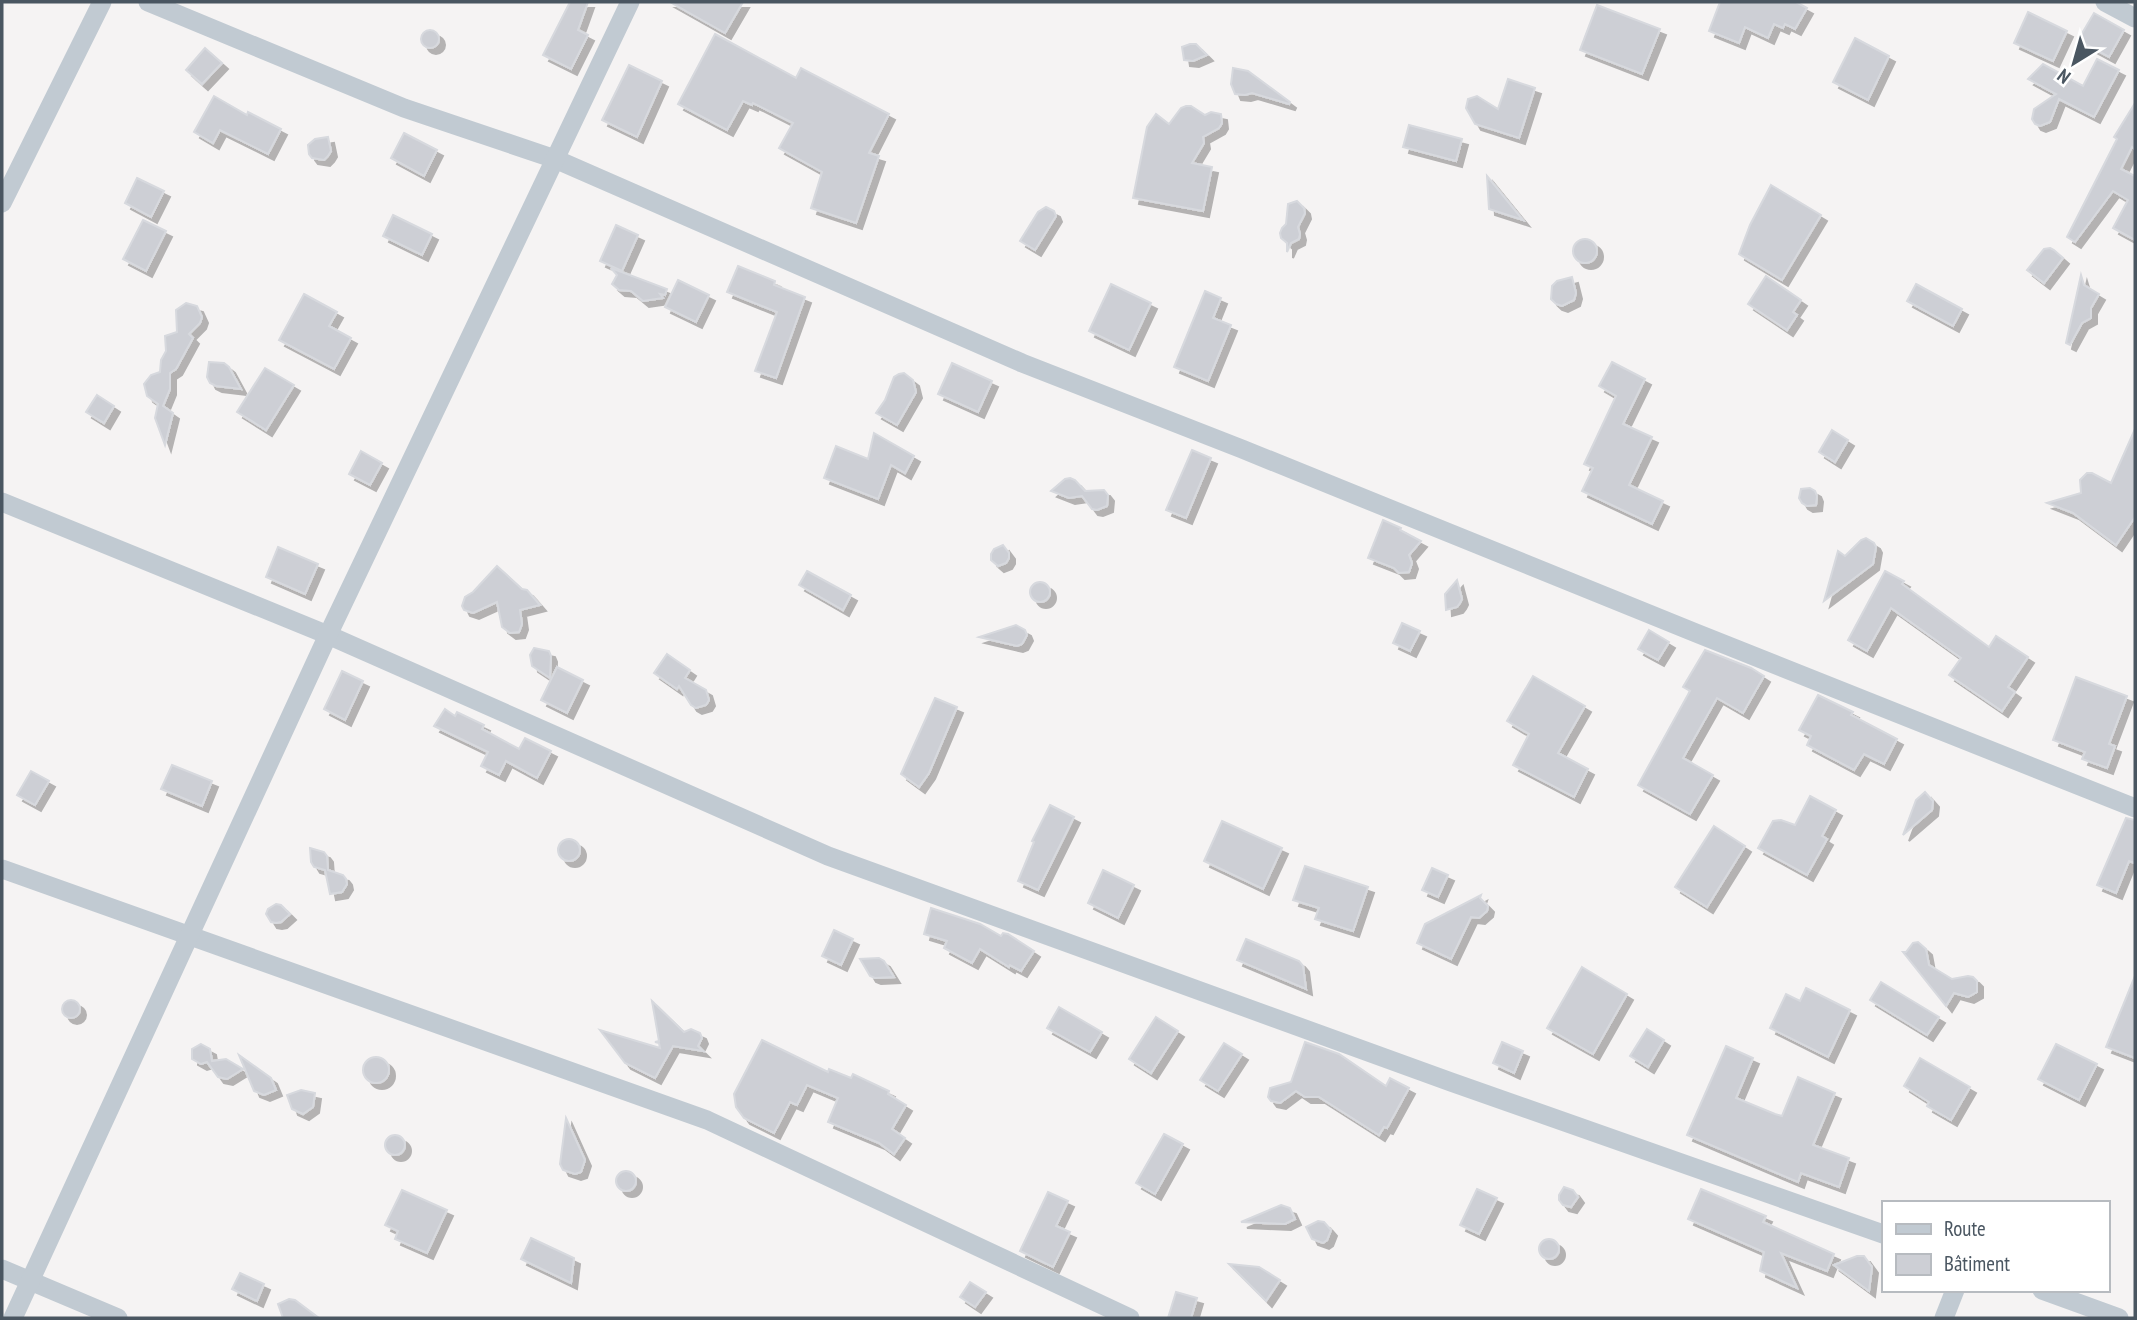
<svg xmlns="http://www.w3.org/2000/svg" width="2137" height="1320" font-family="'PT Sans Narrow',sans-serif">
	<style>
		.building { fill: #cdcfd5; stroke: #d7d9de; stroke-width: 2; filter: url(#shadow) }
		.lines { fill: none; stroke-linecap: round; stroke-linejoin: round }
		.street { stroke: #c1cad2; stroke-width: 19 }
	</style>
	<defs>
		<filter id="shadow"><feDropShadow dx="6" dy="6" stdDeviation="0" flood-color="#0004"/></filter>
	</defs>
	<rect width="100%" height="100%" fill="#f5f3f3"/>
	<!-- building -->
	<g class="building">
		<polygon points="570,2 588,2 578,30 588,35 571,69 543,55"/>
		<polygon points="670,2 743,2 725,33"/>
		<polygon points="1720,2 1796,2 1807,8 1795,29 1785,24 1783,28 1774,24 1768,38 1745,27 1739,43 1709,31"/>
		<polygon points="1597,5 1660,29 1642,74 1580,50"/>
		<polygon points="2028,12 2067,31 2053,61 2014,43"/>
		<polygon points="2094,13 2124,30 2109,57 2078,40"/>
		<circle cx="430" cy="39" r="9"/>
		<polygon points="715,34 796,78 801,68 889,114 869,153 879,156 856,223 811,208 822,172 779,148 793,123 753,103 752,105 743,101 727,130 678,104"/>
		<polygon points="1855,38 1889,56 1868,100 1833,82"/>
		<polygon points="1190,44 1196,44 1207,55 1193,61 1184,60 1182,47"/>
		<polygon points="205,48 222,63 202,84 186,70"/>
		<polygon points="2097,59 2119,70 2094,117 2059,99 2050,122 2040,126 2035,124 2032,119 2034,109 2056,94 2028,79 2043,64 2083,86"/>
		<polygon points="629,65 662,81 637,137 602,120"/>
		<polygon points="1233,68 1248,71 1290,102 1289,104 1252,93 1245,95 1235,94 1231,84"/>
		<polygon points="1508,79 1535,88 1519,138 1475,124 1466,108 1468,99 1477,96 1498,109"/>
		<polygon points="214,96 247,115 248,112 281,129 268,154 220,130 213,143 194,132"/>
		<polygon points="2135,103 2135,149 2132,147 2121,169 2135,176 2135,240 2113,228 2128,200 2113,191 2075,242 2067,237 2117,139 2114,137"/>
		<polygon points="1186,106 1191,106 1205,115 1211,112 1221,114 1222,123 1219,128 1203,137 1204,143 1192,163 1212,167 1203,211 1133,198 1147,127 1156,114 1169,124 1181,108"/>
		<polygon points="1409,125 1462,139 1456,161 1403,147"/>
		<polygon points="404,133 437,150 424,176 391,158"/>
		<polygon points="328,137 331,151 328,156 324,160 312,158 309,154 308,145 315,139"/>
		<polygon points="1487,176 1523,220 1489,209"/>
		<polygon points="137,178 164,191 151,217 125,203"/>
		<polygon points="1771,185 1821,215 1782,280 1739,254 1750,225"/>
		<polygon points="1297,201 1304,208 1305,213 1298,227 1300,234 1299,239 1291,243 1287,252 1287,243 1281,238 1280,233 1282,228 1286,224 1288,204"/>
		<polygon points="1046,207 1054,211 1056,216 1035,250 1020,241 1038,212"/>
		<polygon points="393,215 432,234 422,255 383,236"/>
		<polygon points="143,220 166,231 146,271 123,259"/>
		<polygon points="616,225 638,235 622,271 600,261"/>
		<circle cx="1585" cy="251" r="12"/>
		<polygon points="2050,248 2054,250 2063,258 2044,283 2027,270 2044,249"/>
		<polygon points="738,266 775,281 774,285 805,297 776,378 755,371 777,312 727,292"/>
		<polygon points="611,268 667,289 665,295 660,294 663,298 643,301 631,291 619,290 612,284 617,275"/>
		<polygon points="2081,275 2084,285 2099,294 2091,308 2091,318 2082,323 2070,345 2066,343"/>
		<polygon points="1766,276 1801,300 1793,312 1797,315 1787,330 1748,304"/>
		<polygon points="1572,277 1576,293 1574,300 1562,306 1556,304 1551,299 1552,286 1557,281"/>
		<polygon points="678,280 709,295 696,322 665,307"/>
		<polygon points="1111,284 1151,303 1129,350 1089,331"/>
		<polygon points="1916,284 1962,309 1953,326 1907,301"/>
		<polygon points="1205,291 1221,298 1213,318 1231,325 1208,381 1174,367"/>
		<polygon points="304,294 337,312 329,326 351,338 334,369 279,340"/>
		<polygon points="186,303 197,306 202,317 200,323 189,334 193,338 176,369 170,373 170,389 163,406 173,413 165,445 155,418 158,404 147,396 144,384 151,375 160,372 161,360 166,351 165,336 177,332 176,310"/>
		<polygon points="209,362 224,363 229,367 241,389 216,386 210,383 207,377"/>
		<polygon points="1612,362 1645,379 1623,424 1652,437 1629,485 1663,501 1652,524 1582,491 1593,468 1584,464 1616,396 1599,386"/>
		<polygon points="952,363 992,381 978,412 938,394"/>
		<polygon points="265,368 294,385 266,430 237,412"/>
		<polygon points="904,373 913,380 916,392 897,425 876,413 885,400 894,377 899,374"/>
		<polygon points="97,395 114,406 104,423 86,412"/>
		<polygon points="2135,429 2135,517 2116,545 2073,513 2047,503 2081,493 2080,480 2087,473 2092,473 2111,483"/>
		<polygon points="1832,430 1848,440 1835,462 1819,452"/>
		<polygon points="874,433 914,456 905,473 891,465 878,499 824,478 836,446 868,459"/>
		<polygon points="1192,450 1211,458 1186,518 1166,510"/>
		<polygon points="361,451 382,463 370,485 349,474"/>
		<polygon points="1070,478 1075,480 1085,491 1104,490 1108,495 1107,506 1097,510 1092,509 1082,496 1069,498 1051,491 1065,479"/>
		<polygon points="1810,488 1815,491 1817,496 1816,505 1807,506 1802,503 1799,498 1801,489"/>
		<polygon points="1383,520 1401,528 1400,530 1421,541 1409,555 1412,563 1409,572 1399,573 1394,568 1368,558"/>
		<polygon points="1866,538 1874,543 1876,547 1873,564 1824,601 1838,551 1845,556 1861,540"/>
		<polygon points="1003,545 1009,553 1009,558 1006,563 998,566 991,560 991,554 994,549"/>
		<polygon points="278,547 318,564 305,594 266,577"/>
		<polygon points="497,566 522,589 527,590 540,605 520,610 522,624 519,632 510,633 502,627 497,602 473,613 464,610 462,606 465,597 473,592"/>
		<polygon points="807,571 851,595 843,610 799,585"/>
		<polygon points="1885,571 1904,581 1902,584 1989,647 1996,636 2028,657 2008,687 2015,692 2002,711 1949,675 1961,658 1891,608 1867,651 1848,640"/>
		<polygon points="1457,580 1462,599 1460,603 1457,607 1446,610 1445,594"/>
		<circle cx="1040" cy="592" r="10"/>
		<polygon points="1402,623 1420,631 1410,651 1393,643"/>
		<polygon points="1016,625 1025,630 1027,635 1022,644 1017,646 979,637"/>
		<polygon points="1649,630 1669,642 1658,660 1638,649"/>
		<polygon points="534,648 549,651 551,656 550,678 532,666 530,655"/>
		<polygon points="1705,650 1751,668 1764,676 1743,713 1717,698 1683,758 1713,775 1690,814 1638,785 1690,691 1683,687"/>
		<polygon points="667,654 690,670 685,678 706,690 709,700 706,705 696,708 691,705 679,686 677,689 654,673"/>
		<polygon points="557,667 583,680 567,713 541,700"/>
		<polygon points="342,671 363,681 345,720 324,709"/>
		<polygon points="1533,676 1585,706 1558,753 1588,769 1574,797 1513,765 1529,734 1507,721"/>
		<polygon points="2076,677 2127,696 2109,744 2115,746 2107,768 2082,759 2085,752 2053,740"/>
		<polygon points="1818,695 1853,712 1851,715 1897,739 1884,764 1864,754 1854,770 1807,745 1811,736 1799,730"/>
		<polygon points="935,698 957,707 929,773 919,787 901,774"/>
		<polygon points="445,709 455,716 457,712 484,725 482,729 519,749 525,738 551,751 537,778 506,761 499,775 481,766 488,752 434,726"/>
		<polygon points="172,765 212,781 202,806 161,789"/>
		<polygon points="31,771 49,781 35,805 17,795"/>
		<polygon points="1925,792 1933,801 1932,810 1903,835 1916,800"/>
		<polygon points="1810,796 1836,810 1822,836 1827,839 1807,875 1758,848 1773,821 1781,820 1795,825"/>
		<polygon points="1050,805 1074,817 1038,890 1018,881 1034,842 1032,841"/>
		<polygon points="2126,818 2135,820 2135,863 2129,861 2116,893 2097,885"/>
		<polygon points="1222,821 1282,848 1263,889 1204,861"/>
		<polygon points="1714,826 1745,846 1707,907 1675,887"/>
		<circle cx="569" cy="850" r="11"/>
		<polygon points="310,848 324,852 327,856 328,870 343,875 346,879 347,884 342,892 330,894 325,870 314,867 311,862"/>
		<polygon points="1305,866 1368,887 1353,931 1315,919 1319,908 1293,900"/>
		<polygon points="1432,868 1448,875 1438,897 1422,890"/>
		<polygon points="1103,870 1134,885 1118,918 1088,903"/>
		<polygon points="1481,895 1480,898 1488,906 1487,911 1479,918 1471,917 1451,959 1417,943 1425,924"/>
		<polygon points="276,904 281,905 290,914 281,922 276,923 271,922 266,914 268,909"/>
		<polygon points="931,908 980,924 1001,936 1003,933 1008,934 1034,951 1021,971 1010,965 1009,967 980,949 972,963 944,948 947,941 924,934"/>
		<polygon points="834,930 853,939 841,965 822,956"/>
		<polygon points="1246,939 1299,961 1303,966 1306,989 1237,960"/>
		<polygon points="1918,942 1926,949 1929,965 1952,979 1968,976 1973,977 1977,981 1977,992 1968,997 1954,993 1946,1006 1903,952 1906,952 1913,943"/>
		<polygon points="879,958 884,961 894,977 875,978 870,976 860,959"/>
		<polygon points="1582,967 1627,994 1593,1054 1547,1028"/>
		<polygon points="2135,976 2135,1058 2106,1047"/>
		<polygon points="1881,982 1939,1017 1927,1035 1870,1000"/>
		<polygon points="1806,988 1850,1010 1828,1057 1770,1028 1786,994 1800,1001"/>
		<circle cx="71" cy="1009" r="9"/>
		<polygon points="652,1001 684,1032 691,1029 700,1033 702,1038 698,1046 703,1051 673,1046 655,1078 625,1063 600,1030 660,1048 659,1043 655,1042 659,1041"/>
		<polygon points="1059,1007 1102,1032 1090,1052 1047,1028"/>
		<polygon points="1156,1017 1178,1031 1151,1073 1129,1059"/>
		<polygon points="1647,1029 1664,1040 1648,1067 1630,1056"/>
		<polygon points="762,1040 828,1072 829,1069 851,1078 853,1074 889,1091 888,1094 906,1105 892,1129 905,1138 894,1154 879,1143 828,1122 838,1098 807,1085 797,1105 790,1102 774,1133 744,1118 736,1107 734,1094"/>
		<polygon points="1305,1042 1339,1054 1386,1086 1390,1078 1409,1088 1387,1128 1384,1127 1379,1135 1319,1097 1305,1097 1296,1091 1280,1103 1271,1101 1268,1097 1270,1088 1291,1082"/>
		<polygon points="1502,1042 1523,1051 1514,1073 1493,1063"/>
		<polygon points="1224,1043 1242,1054 1218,1091 1200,1080"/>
		<polygon points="201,1044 210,1049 212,1061 226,1059 243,1069 227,1079 218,1077 207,1062 201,1064 192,1059 192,1049"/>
		<polygon points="2056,1044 2097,1064 2079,1100 2038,1079"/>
		<polygon points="1726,1046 1753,1058 1736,1098 1775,1114 1782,1116 1798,1077 1835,1093 1813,1145 1849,1158 1839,1187 1801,1173 1798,1182 1687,1135"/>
		<polygon points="239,1055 271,1078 276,1090 264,1095 254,1091"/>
		<circle cx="376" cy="1070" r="13"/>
		<polygon points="1920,1058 1970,1087 1951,1120 1927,1106 1929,1102 1904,1086"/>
		<polygon points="301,1090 315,1093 313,1107 303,1114 292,1109 287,1095"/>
		<polygon points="566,1118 585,1160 581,1172 575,1174 563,1170 560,1164"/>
		<polygon points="1164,1134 1183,1144 1155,1194 1136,1183"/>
		<circle cx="395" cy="1145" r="10"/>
		<circle cx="626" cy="1181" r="10"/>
		<polygon points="1564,1187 1573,1190 1578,1197 1571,1207 1563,1205 1559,1200 1559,1195"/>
		<polygon points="1477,1189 1497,1198 1479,1234 1460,1225"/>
		<polygon points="1701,1189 1766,1216 1763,1222 1834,1254 1827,1271 1781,1253 1797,1288 1760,1271 1764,1252 1688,1219"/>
		<polygon points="402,1190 447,1210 427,1253 395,1239 398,1231 385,1225"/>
		<polygon points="1048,1192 1068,1201 1056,1226 1070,1232 1053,1267 1020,1251"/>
		<polygon points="1281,1205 1290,1208 1295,1219 1285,1224 1241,1222"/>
		<polygon points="1318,1221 1324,1222 1331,1230 1327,1240 1323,1243 1312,1239 1306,1227"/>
		<polygon points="531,1238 574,1258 571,1283 521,1259"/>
		<circle cx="1549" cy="1249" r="10"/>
		<polygon points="1857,1256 1864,1256 1872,1267 1869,1291 1834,1265"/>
		<polygon points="1229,1264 1259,1267 1280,1280 1266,1301"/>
		<polygon points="240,1273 264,1284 257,1301 232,1289"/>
		<polygon points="970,1282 986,1292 975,1307 960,1297"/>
		<polygon points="1176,1292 1197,1298 1191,1318 1168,1318"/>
		<polygon points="289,1299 295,1300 319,1318 283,1318 278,1304"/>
	</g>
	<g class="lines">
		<!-- street -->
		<g class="street">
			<polyline points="148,2 404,108 555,159 1022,363 1242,449 1696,633 2135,808"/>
			<polyline points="2105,2 2135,18"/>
			<polyline points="2,203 102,2"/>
			<polyline points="2,502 328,635 828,856 1451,1082 1883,1234"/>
			<polyline points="2,869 707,1120 1130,1318"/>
			<polyline points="2,1269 118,1318"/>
			<polyline points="2042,1290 2119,1318"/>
			<polyline points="13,1318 328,635 630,2"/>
			<polyline points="1944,1318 1955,1290"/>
		</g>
	</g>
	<!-- border -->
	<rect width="2137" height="1320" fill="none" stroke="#4a5661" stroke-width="7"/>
	<!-- legend -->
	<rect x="1882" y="1201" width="228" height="91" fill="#ffffff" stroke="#b7bbc0" stroke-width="2"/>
	<rect x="1896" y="1224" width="35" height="10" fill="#c1cad2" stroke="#b7bbc0" stroke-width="2"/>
	<text x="1944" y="1236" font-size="21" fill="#4a5661">Route</text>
	<rect x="1896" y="1254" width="35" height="21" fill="#cdcfd5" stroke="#b7bbc0" stroke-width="2"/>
	<text x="1944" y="1271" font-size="21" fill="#4a5661">Bâtiment</text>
	<!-- north arrow -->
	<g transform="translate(2074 63) rotate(217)" stroke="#ffffff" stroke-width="5" paint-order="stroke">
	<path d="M0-5L12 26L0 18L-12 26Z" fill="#4a5661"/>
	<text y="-10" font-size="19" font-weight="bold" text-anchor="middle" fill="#4a5661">N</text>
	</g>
</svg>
